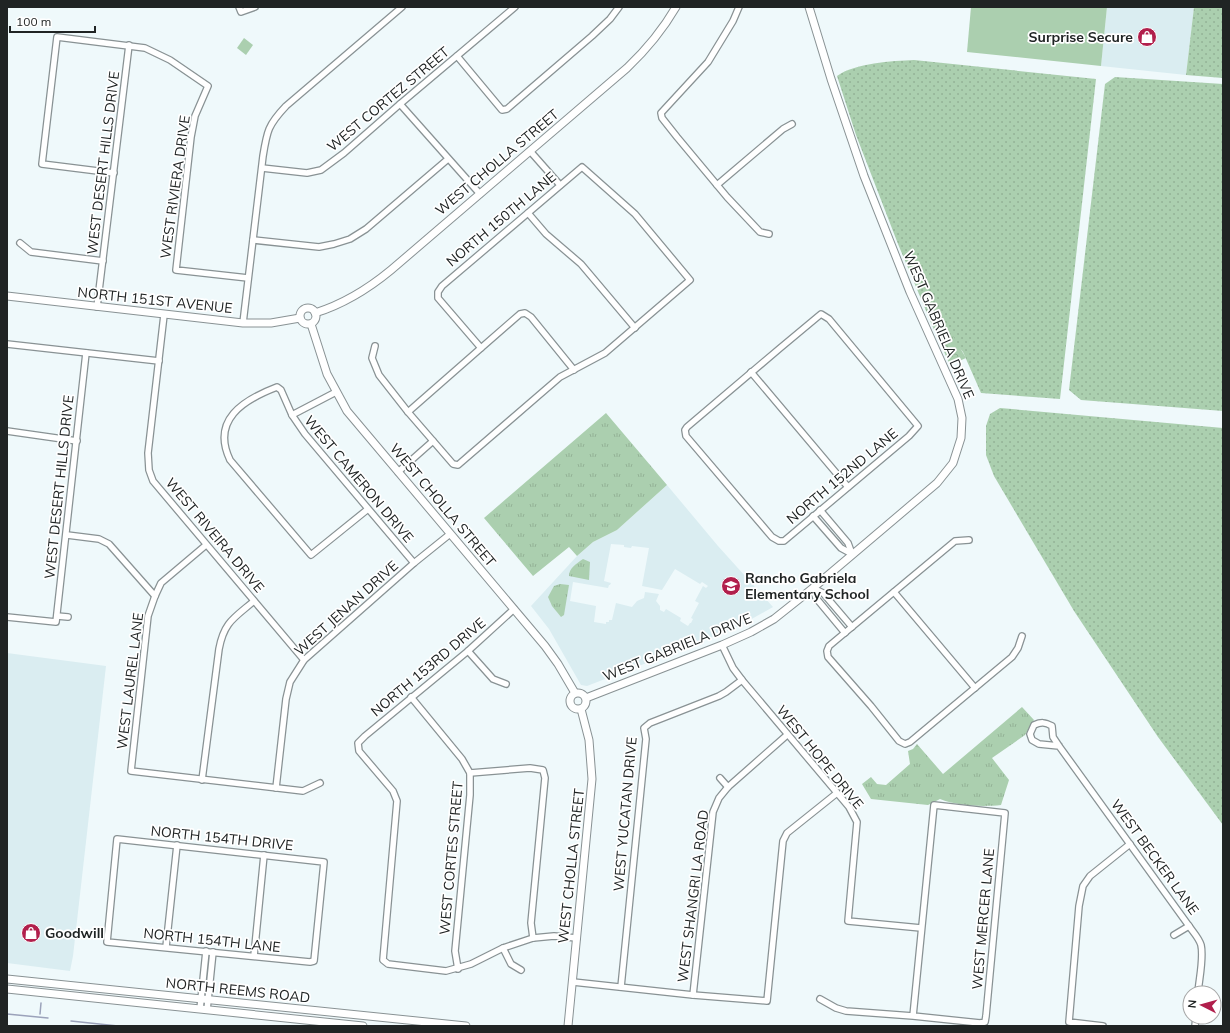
<svg xmlns="http://www.w3.org/2000/svg" width="1230" height="1033" font-family="Mulish,sans-serif">
	<style>
		.built { fill: #daedf1; fill-rule: evenodd }
		.grass { fill: url(#grass-dots) }
		.forest { fill: url(#forest-crowns) }
		.park { fill: url(#park-tufts) }
		.garden { fill: #abcfaf }
		.lines { fill: none; stroke-linecap: round; stroke-linejoin: round }
		.stream { stroke: #9ba2ba; stroke-width: 1.5 }
		.street-casing { stroke: #899294; stroke-width: 8 }
		.secondary-casing { stroke: #899294; stroke-width: 9 }
		.street { stroke: #fff; stroke-width: 5.5 }
		.secondary { stroke: #fff; stroke-width: 7 }
		.labels { text-anchor: middle; stroke-width: 3.5; stroke-linejoin: round; paint-order: stroke }
		.poi-label { font-size: 14px; font-weight: bold; fill: #202424; stroke: #fff; text-anchor: start }
		.street-label { font-size: 14px; fill: #202424; stroke: #fff }
	</style>
	<defs>
		<pattern id="grass-dots" width="8" height="8" patternUnits="userSpaceOnUse"><rect width="8" height="8" fill="#abcfaf"/><path d="M2 2h.1M6 6h.1" fill="none" stroke="#93b296" stroke-width="1.8" stroke-linecap="round"/></pattern>
		<pattern id="forest-crowns" width="20" height="18" patternUnits="userSpaceOnUse"><rect width="20" height="18" fill="#abcfaf"/><path d="M2 6a3 3 0 1 1 6 0M12 15a3 3 0 1 1 6 0" fill="none" stroke="#93b296"/></pattern>
		<pattern id="park-tufts" width="24" height="20" patternUnits="userSpaceOnUse"><rect width="24" height="20" fill="#abcfaf"/><path d="M3 7l-1-3M5 7V3M7 7l1-3M15 17l-1-3M17 17v-4M19 17l1-3" fill="none" stroke="#93b296"/></pattern>
	</defs>
	<rect width="100%" height="100%" fill="#eff9fb"/>
	<!-- built -->
	<g class="built">
		<polygon points="1107,7 1194,7 1186,75 1101,66"/>
		<path d="M667,485L718,546L773,607L741,625L693,645L587,686L581,685L549,629L531,606L577,556L593,542L617,530ZM611,544L624,545V547L631,548L632,546L649,548L642,586L662,590L675,569L700,584L702,582L708,586L706,588L703,586L695,601L699,603L691,618L693,619L691,623H690L688,626L680,621L681,618L666,609L664,612L660,610V606L656,601L659,594L645,592L644,598L637,601L632,607L616,603L612,620H609V622H606V624L594,622L596,606L570,601L573,582L608,588L609,585H610L611,583L604,581Z"/>
		<polygon points="7,653 106,666 73,956 70,971 7,963"/>
	</g>
	<!-- grass -->
	<g class="grass">
		<polygon points="1194,7 1223,7 1223,78 1186,75"/>
		<path d="M914,60L1096,79L1060,399L981,393L963,352L944,330L932,325L898,244L856,135L837,76C855,63 892,61 914,60Z"/>
		<polygon points="1115,77 1223,84 1223,411 1081,400 1069,390 1105,84"/>
		<polygon points="1000,408 1223,428 1223,825 1158,737 1074,611 994,476 986,455 986,426 990,414"/>
	</g>
	<!-- forest -->
	<polygon class="forest" points="932,325 953,336 966,358 950,365"/>
	<!-- park -->
	<g class="park">
		<polygon points="606,413 667,485 617,530 593,542 577,556 569,547 533,576 484,518"/>
		<path d="M583,559L590,562L589,580L569,576C569,568 576,564 583,559Z"/>
		<polygon points="560,584 569,585 564,615 561,617 552,606 548,597 554,586"/>
		<path d="M1022,707L1034,720L1025,735L992,758L1009,780L1001,805C983,807 957,806 940,799L928,805L871,799L862,784L871,777L877,784L886,785L910,764L908,751L913,749L917,744L943,774Z"/>
	</g>
	<!-- garden -->
	<g class="garden">
		<polygon points="971,7 1107,7 1101,66 967,52"/>
		<polygon points="244,38 253,45 246,55 237,48"/>
	</g>
	<g class="lines">
		<!-- stream -->
		<g class="stream">
			<polyline points="7,1014 48,1018"/>
			<polyline points="40,1014 41,1003"/>
			<polyline points="71,1021 118,1026"/>
		</g>
		<!-- street casing -->
		<g class="street-casing">
			<g id="street">
				<polyline points="239,7 241,12 255,7"/>
				<polyline points="739,7 733,21 708,62 661,113 662,118 677,137 727,197 760,232 769,234"/>
				<polyline points="457,56 502,110 507,109 592,36 610,19 619,7"/>
				<polyline points="400,104 480,194"/>
				<polyline points="530,151 560,185"/>
				<polyline points="262,168 307,173 321,170 344,153 400,104 515,7"/>
				<polyline points="114,173 42,164 57,37 145,48 170,60 208,86 195,116 191,137 176,270 248,278"/>
				<polyline points="717,185 783,129 792,124"/>
				<polyline points="528,213 546,234 581,264 635,328"/>
				<polyline points="253,240 319,247 334,244 350,239 366,229 448,159"/>
				<polyline points="20,243 31,252 103,261"/>
				<polyline points="97,307 129,45"/>
				<polygon points="821,314 829,319 918,426 909,436 784,541 779,541 772,537 686,436 685,430 687,427 779,349"/>
				<polyline points="164,315 148,453 149,470 153,481 304,660"/>
				<path d="M243,323L263,156C267,131 268,125 286,106L402,7"/>
				<polyline points="7,344 159,361"/>
				<polyline points="375,346 372,358 379,375 408,412 453,464 458,465 560,377 605,353 690,280 635,214 582,167 442,286 438,292 438,298 481,348"/>
				<polyline points="751,372 848,487"/>
				<polyline points="408,412 481,348 520,314 525,313 531,317 574,370"/>
				<polyline points="292,415 336,392"/>
				<polyline points="7,431 77,441"/>
				<polyline points="398,472 433,441"/>
				<path d="M368,509L311,555L230,460C211,420 243,400 277,387L281,390L292,415L305,434L414,563"/>
				<polyline points="820,510 848,543 852,554"/>
				<polyline points="813,516 841,548 852,554"/>
				<polyline points="67,535 99,539 109,544 155,596"/>
				<polyline points="969,540 955,541 829,646 827,651 828,657 871,706 899,741 905,744 910,742 1012,657 1018,648 1022,636"/>
				<polyline points="206,545 161,583 155,596 148,616 131,771 303,791 320,783"/>
				<polyline points="813,588 823,593 852,627"/>
				<polyline points="813,588 816,598 845,633"/>
				<polyline points="894,592 975,688"/>
				<polyline points="514,609 468,651 365,736 358,743 359,751 393,791 397,801 383,960 388,964 446,971 471,964 503,948 533,938 554,936 577,938"/>
				<polyline points="57,616 68,617"/>
				<polyline points="7,617 56,622 86,353"/>
				<polyline points="722,645 733,668 742,680 849,807 857,822 848,921 921,928"/>
				<polyline points="468,651 493,679 506,684"/>
				<polyline points="411,697 462,759 470,773 470,795 455,951 458,969"/>
				<path d="M1059,746L1039,744L1032,740L1030,734L1034,725C1041,722 1045,722 1052,726L1053,737L1059,746L1189,926C1193,932 1199,938 1201,945C1204,958 1199,979 1198,993"/>
				<polyline points="470,773 530,768 543,770 545,778 531,923 533,938"/>
				<polyline points="720,778 728,787"/>
				<path d="M202,780L219,649C224,622 234,618 254,601"/>
				<polyline points="276,788 286,699 290,682 304,660 414,563 450,534"/>
				<polygon points="117,839 324,862 314,961 310,962 107,942"/>
				<polyline points="1174,935 1189,926"/>
				<polyline points="166,947 177,845"/>
				<polyline points="503,948 511,964 521,970"/>
				<polyline points="254,956 264,855"/>
				<polyline points="573,982 693,995 767,1001 783,841 787,833 837,793"/>
				<polyline points="621,987 646,739 644,728 650,723 719,696 726,692 742,680"/>
				<polyline points="693,995 713,812 719,798 728,787 787,735"/>
				<polyline points="820,999 836,1008 846,1011 913,1016 980,1023 985,1022 986,1016 1005,813 934,805 913,1016"/>
				<polyline points="200,1009 206,951"/>
				<polyline points="207,1010 213,952"/>
				<polyline points="1103,1026 1069,1022 1079,906 1083,886 1090,876 1130,844"/>
				<polyline points="1195,1026 1196,1017"/>
			</g>
		</g>
		<!-- secondary casing -->
		<g class="secondary-casing">
			<g id="secondary">
				<polyline points="7,296 243,323 271,323 300,318"/>
				<circle cx="308" cy="316" r="8"/>
				<path d="M315,313C344,304 368,289 391,270L627,68C647,49 662,31 676,7"/>
				<polyline points="311,324 327,374 347,411 545,646 558,664 575,693"/>
				<circle cx="578" cy="701" r="8"/>
				<polyline points="586,698 722,645 751,632 774,619 813,588 937,483 953,463 961,438 962,418 958,399 910,292 864,176 831,79 809,7"/>
				<polyline points="7,979 466,1026"/>
				<polyline points="7,989 363,1026"/>
				<polyline points="568,1026 592,779 589,740 581,709"/>
			</g>
		</g>
		<!-- street -->
		<use href="#street" class="street"/>
		<!-- secondary -->
		<use href="#secondary" class="secondary"/>
	</g>
	<!-- icons -->
	<defs>
		<g id="shop-disc" transform="scale(1)"><circle r="9.5" fill="#b11f4c" stroke="#fff"/><path d="M-5-2.5h2.3a2.7 3.5 0 0 1 5.4 0H5L5.5 6h-11ZM-1.5-2.5h3a1.5 2.3 0 0 0-3 0Z" fill="#fff"/></g>
		<g id="school-disc" transform="scale(1)"><circle r="9.5" fill="#b11f4c" stroke="#fff"/><path d="M0-5L7-2L0 1L-7-2ZM-4 1L0 2.5L4 1V4Q0 6-4 4Z" fill="#fff"/></g>
	</defs>
	<g fill-rule="evenodd">
		<use href="#shop-disc" x="1147" y="37"/>
		<use href="#school-disc" x="731" y="586"/>
		<use href="#shop-disc" x="31" y="933"/>
	</g>
	<g class="labels">
		<!-- poi labels -->
		<g class="poi-label">
			<text x="1133" y="42" text-anchor="end">Surprise Secure</text>
			<text x="745" y="583">Rancho Gabriela<tspan x="745" dy="16">Elementary School</tspan></text>
			<text x="45" y="938">Goodwill</text>
		</g>
		<!-- street labels -->
		<g class="street-label">
			<text transform="translate(388 99) rotate(-40)" y="5">WEST CORTEZ STREET</text>
			<text transform="translate(497 162) rotate(-40)" y="5">WEST CHOLLA STREET</text>
			<text transform="translate(103 163) rotate(-83)" y="5">WEST DESERT HILLS DRIVE</text>
			<text transform="translate(175 187) rotate(-82)" y="5">WEST RIVIERA DRIVE</text>
			<text transform="translate(501 219) rotate(-40)" y="5">NORTH 150TH LANE</text>
			<text transform="translate(155 300) rotate(6)" y="5">NORTH 151ST AVENUE</text>
			<text transform="translate(939 325) rotate(67)" y="5">WEST GABRIELA DRIVE</text>
			<text transform="translate(842 476) rotate(-40)" y="5">NORTH 152ND LANE</text>
			<text transform="translate(359 479) rotate(50)" y="5">WEST CAMERON DRIVE</text>
			<text transform="translate(59 487) rotate(-84)" y="5">WEST DESERT HILLS DRIVE</text>
			<text transform="translate(443 505) rotate(50)" y="5">WEST CHOLLA STREET</text>
			<text transform="translate(215 535) rotate(50)" y="5">WEST RIVEIRA DRIVE</text>
			<text transform="translate(346 608) rotate(-42)" y="5">WEST JENAN DRIVE</text>
			<text transform="translate(677 647) rotate(-22)" y="5">WEST GABRIELA DRIVE</text>
			<text transform="translate(428 667) rotate(-40)" y="5">NORTH 153RD DRIVE</text>
			<text transform="translate(130 681) rotate(-83)" y="5">WEST LAUREL LANE</text>
			<text transform="translate(820 757) rotate(51)" y="5">WEST HOPE DRIVE</text>
			<text transform="translate(625 814) rotate(-85)" y="5">WEST YUCATAN DRIVE</text>
			<text transform="translate(222 838) rotate(6)" y="5">NORTH 154TH DRIVE</text>
			<text transform="translate(1155 857) rotate(54)" y="5">WEST BECKER LANE</text>
			<text transform="translate(451 858) rotate(-85)" y="5">WEST CORTES STREET</text>
			<text transform="translate(571 866) rotate(-84)" y="5">WEST CHOLLA STREET</text>
			<text transform="translate(693 896) rotate(-83)" y="5">WEST SHANGRI LA ROAD</text>
			<text transform="translate(983 919) rotate(-85)" y="5">WEST MERCER LANE</text>
			<text transform="translate(212 940) rotate(6)" y="5">NORTH 154TH LANE</text>
			<text transform="translate(238 990) rotate(6)" y="5">NORTH REEMS ROAD</text>
		</g>
	</g>
	<!-- border -->
	<rect width="1230" height="1033" fill="none" stroke="#202424" stroke-width="16"/>
	<!-- north arrow -->
	<g transform="translate(1202 1005) rotate(276)"><circle r="19" fill="#ffffff" stroke="#a6a7a7"/>
	<path d="M0-3L7 15L0 10L-7 15Z" fill="#b11f4c"/>
	<text y="-6" font-size="11" font-weight="bold" text-anchor="middle" fill="#202424">N</text>
	</g>
	<!-- scale -->
	<path d="M10 26v6h85v-6" fill="none" stroke="#202424" stroke-width="2"/>
	<text x="16" y="26" font-size="12" fill="#202424" stroke="#ffffff" stroke-width="3" paint-order="stroke">100 m</text>
</svg>
